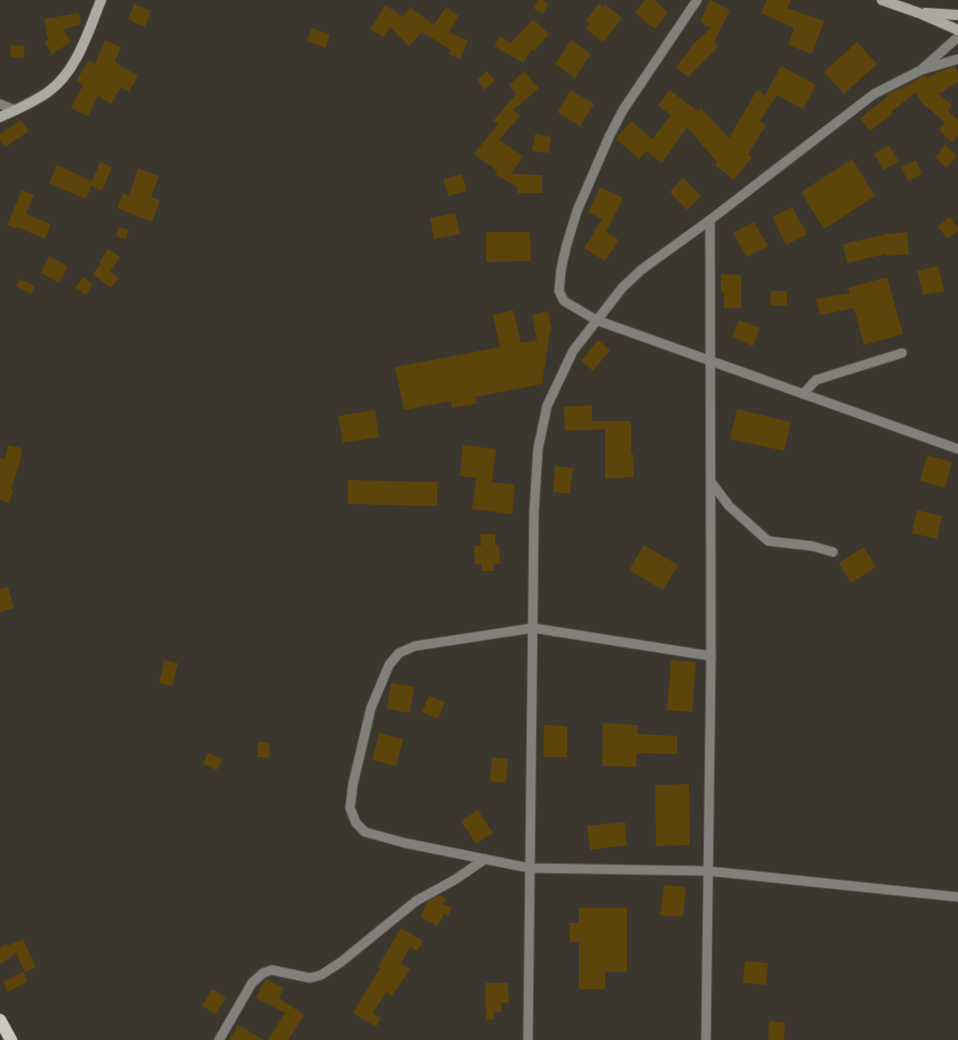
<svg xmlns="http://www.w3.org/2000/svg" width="958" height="1040" font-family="Roboto,sans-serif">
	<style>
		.building { fill: #5c440a }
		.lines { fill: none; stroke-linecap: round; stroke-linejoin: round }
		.street-casing { stroke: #57534c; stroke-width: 11 }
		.secondary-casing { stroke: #57534c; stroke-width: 12 }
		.primary-casing { stroke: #57534c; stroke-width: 14 }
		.street { stroke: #81807c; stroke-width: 9 }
		.secondary { stroke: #aba9a2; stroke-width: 10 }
		.primary { stroke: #cbc8bf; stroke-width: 12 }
	</style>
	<rect width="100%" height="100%" fill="#3b372f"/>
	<!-- building -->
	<g class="building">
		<polygon points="538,0 543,0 549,4 543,14 533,8"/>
		<polygon points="645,0 654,0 668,12 655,29 635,13"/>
		<polygon points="710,0 730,10 714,42 718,47 688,77 676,67 692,47 691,46 711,28 700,22"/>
		<polygon points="767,0 791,0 787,8 824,21 812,54 788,45 794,28 761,13"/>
		<polygon points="134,4 151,11 145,27 128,19"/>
		<polygon points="599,4 603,7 605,4 622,18 603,42 586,29 590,23 586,20"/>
		<polygon points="385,5 403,17 410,7 434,25 446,7 459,16 449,32 468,41 460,59 449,54 451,50 422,32 409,46 390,27 384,37 370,29"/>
		<polygon points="79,13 81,25 63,29 71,42 52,54 44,42 48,40 44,19"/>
		<polygon points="533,19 549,34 534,51 532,49 523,63 494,46 500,36 511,43"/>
		<polygon points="311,28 330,34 326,48 307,41"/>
		<polygon points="105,40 121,47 115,62 138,76 129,92 121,87 111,104 98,96 88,116 71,108 83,85 76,81 89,60 95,64"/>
		<polygon points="571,40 591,54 575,78 555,64"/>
		<polygon points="857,42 877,64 844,94 824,72"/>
		<polygon points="11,45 25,46 23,58 10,57"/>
		<polygon points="781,66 816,85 803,109 777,95 760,121 766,125 748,154 752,157 734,180 715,165 717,162 687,127 662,163 646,151 639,159 616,139 631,121 652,139 671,115 658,106 669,90 698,111 701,108 729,138 757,90 765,95"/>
		<polygon points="955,66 958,72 958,82 939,94 952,105 948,111 958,120 958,135 952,142 939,130 945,122 923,104 915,93 891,112 893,114 870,131 860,118 887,97 886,95 900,88 901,89 923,76 925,75 927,78 938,72"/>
		<polygon points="487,71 495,81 484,90 477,80"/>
		<polygon points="524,71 539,88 513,110 520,116 499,140 523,156 511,174 542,175 542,193 517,193 517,187 495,174 497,171 474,154 498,124 493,121 516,94 509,85"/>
		<polygon points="571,90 594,104 580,126 557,112"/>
		<polygon points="21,120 29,131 5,147 0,140 0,134"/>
		<polygon points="535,134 551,137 549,153 532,151"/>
		<polygon points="889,145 899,162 883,170 874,154"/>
		<polygon points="945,145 957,156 947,168 935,158"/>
		<polygon points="852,159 875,196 824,229 801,192"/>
		<polygon points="916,160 922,174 908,181 901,167"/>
		<polygon points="100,162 112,167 102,191 91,186 86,199 49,183 57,165 92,181"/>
		<polygon points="138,168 159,176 151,197 160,200 152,222 117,208 123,193 129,196"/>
		<polygon points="462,174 467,191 448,196 443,179"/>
		<polygon points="683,178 701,196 687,210 670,192"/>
		<polygon points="600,187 623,198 606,232 619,240 605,261 584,248 602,219 588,212"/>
		<polygon points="22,190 34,195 26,214 51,224 45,239 17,227 16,229 7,225"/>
		<polygon points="792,207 807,234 786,245 772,217"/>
		<polygon points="455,213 460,234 434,239 430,218"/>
		<polygon points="950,217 958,227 958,231 947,239 938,226"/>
		<polygon points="754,222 768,246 747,257 733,233"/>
		<polygon points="119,227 129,230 126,239 116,236"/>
		<polygon points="486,232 530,232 531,261 486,262"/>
		<polygon points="907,232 909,254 886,256 886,254 847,263 843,244 884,235 884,234"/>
		<polygon points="108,249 120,257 110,272 119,278 111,288 93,274 101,263 99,262"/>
		<polygon points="49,256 68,266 59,283 41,273"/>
		<polygon points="938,266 944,291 923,295 917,271"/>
		<polygon points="721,274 741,275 741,308 724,308 724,292 721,292"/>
		<polygon points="83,277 93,284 86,295 75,288"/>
		<polygon points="887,277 903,334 864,345 854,308 820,315 816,299 850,293 848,288"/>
		<polygon points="20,279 35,286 31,294 16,286"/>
		<polygon points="771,291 787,291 787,306 770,305"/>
		<polygon points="513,310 521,343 537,340 532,315 548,311 552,332 550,332 542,384 475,397 476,404 452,408 451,401 404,410 395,367 500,347 493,315"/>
		<polygon points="739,320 760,328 753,346 732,337"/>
		<polygon points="598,340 610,350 593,371 581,361"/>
		<polygon points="592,405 592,421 631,421 631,454 633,454 634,477 605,479 605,429 565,431 564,407"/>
		<polygon points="737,409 791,422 784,451 730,439"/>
		<polygon points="375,410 379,437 343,443 338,416"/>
		<polygon points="8,445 22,448 19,465 11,490 13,491 9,503 0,500 0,458 5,459"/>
		<polygon points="463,445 496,449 492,482 515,485 512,514 472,509 476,478 460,476"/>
		<polygon points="927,455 952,462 945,488 920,481"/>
		<polygon points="555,466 573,468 570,494 553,492"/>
		<polygon points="348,480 437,482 437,506 348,504"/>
		<polygon points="917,510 942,516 937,539 912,533"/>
		<polygon points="480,534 495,534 495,545 499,545 500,564 494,564 494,571 481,571 481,564 475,564 474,546 481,546"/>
		<polygon points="644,545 678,565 663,590 629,570"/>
		<polygon points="864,547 876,567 851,583 839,563"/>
		<polygon points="8,587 14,608 0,612 0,589"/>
		<polygon points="164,660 178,663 172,686 159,683"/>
		<polygon points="671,660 696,662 692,712 667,710"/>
		<polygon points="391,683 414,687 410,713 387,709"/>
		<polygon points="429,696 445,702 438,719 422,712"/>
		<polygon points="603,723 638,725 637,734 677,736 677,754 637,753 636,767 602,766"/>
		<polygon points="544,725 567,726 567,757 543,757"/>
		<polygon points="379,733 403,739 396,766 372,760"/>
		<polygon points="258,742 270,743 269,758 257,757"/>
		<polygon points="208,753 222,759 217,770 203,764"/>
		<polygon points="492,757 508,759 506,783 490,781"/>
		<polygon points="689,784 690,845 656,846 655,785"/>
		<polygon points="478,810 493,833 476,844 461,821"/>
		<polygon points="625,822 627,845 590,850 587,826"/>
		<polygon points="664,885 686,887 683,917 660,915"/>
		<polygon points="439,895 446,899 443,904 452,908 448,916 444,914 437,926 420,917 428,901"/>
		<polygon points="579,908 627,908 627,972 605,972 605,989 579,989 579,942 570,942 570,923 579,923"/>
		<polygon points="401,928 423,941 417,951 410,947 401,964 410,969 392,996 386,992 373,1013 381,1018 376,1027 353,1013 380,968 378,967"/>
		<polygon points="23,939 36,967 25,972 16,953 0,964 0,948 6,944 7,946"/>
		<polygon points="745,961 768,963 766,985 743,983"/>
		<polygon points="23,972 28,981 8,992 3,982"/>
		<polygon points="266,979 284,988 279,998 304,1015 288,1040 268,1040 285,1013 256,998"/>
		<polygon points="485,983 508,983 509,1003 501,1003 502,1012 494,1012 494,1019 486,1020"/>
		<polygon points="212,989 226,997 216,1014 202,1006"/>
		<polygon points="769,1021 785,1022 784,1040 768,1040"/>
		<polygon points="238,1025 264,1040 229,1040"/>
	</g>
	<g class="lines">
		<!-- street casing -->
		<g class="street-casing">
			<g id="street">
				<polyline points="697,0 623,110 609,137 577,211 566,247 561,270 559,291 564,301 596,320 958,449"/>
				<polyline points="923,68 958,37"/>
				<polyline points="0,104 15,110"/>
				<polyline points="803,394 816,380 902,353"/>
				<polyline points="711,482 729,506 768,541 812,546 833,552"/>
				<polyline points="711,656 533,628 415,646 399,653 389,665 371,708 353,784 350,808 356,823 365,832 405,843 529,868 708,871 958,897"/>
				<polyline points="219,1040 252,983 263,973 272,970 310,978 321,975 341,962 416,901 456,879 485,859"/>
				<polyline points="528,1040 534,512 538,449 547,406 573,351 622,288 641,270 710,220 874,94 921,70 958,59"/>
				<polyline points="706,1040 711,656 710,220"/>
			</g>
		</g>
		<!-- secondary casing -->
		<g class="secondary-casing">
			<g id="secondary">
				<polyline points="882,0 919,13 958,30"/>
				<polyline points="925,13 958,15"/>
				<path d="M0,117C16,110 34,102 48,92C77,71 88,32 101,0"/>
			</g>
		</g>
		<!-- primary casing -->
		<g class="primary-casing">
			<polyline id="primary" points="0,1020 11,1040"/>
		</g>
		<!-- street -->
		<use href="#street" class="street"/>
		<!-- secondary -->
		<use href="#secondary" class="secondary"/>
		<!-- primary -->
		<use href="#primary" class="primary"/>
	</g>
</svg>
